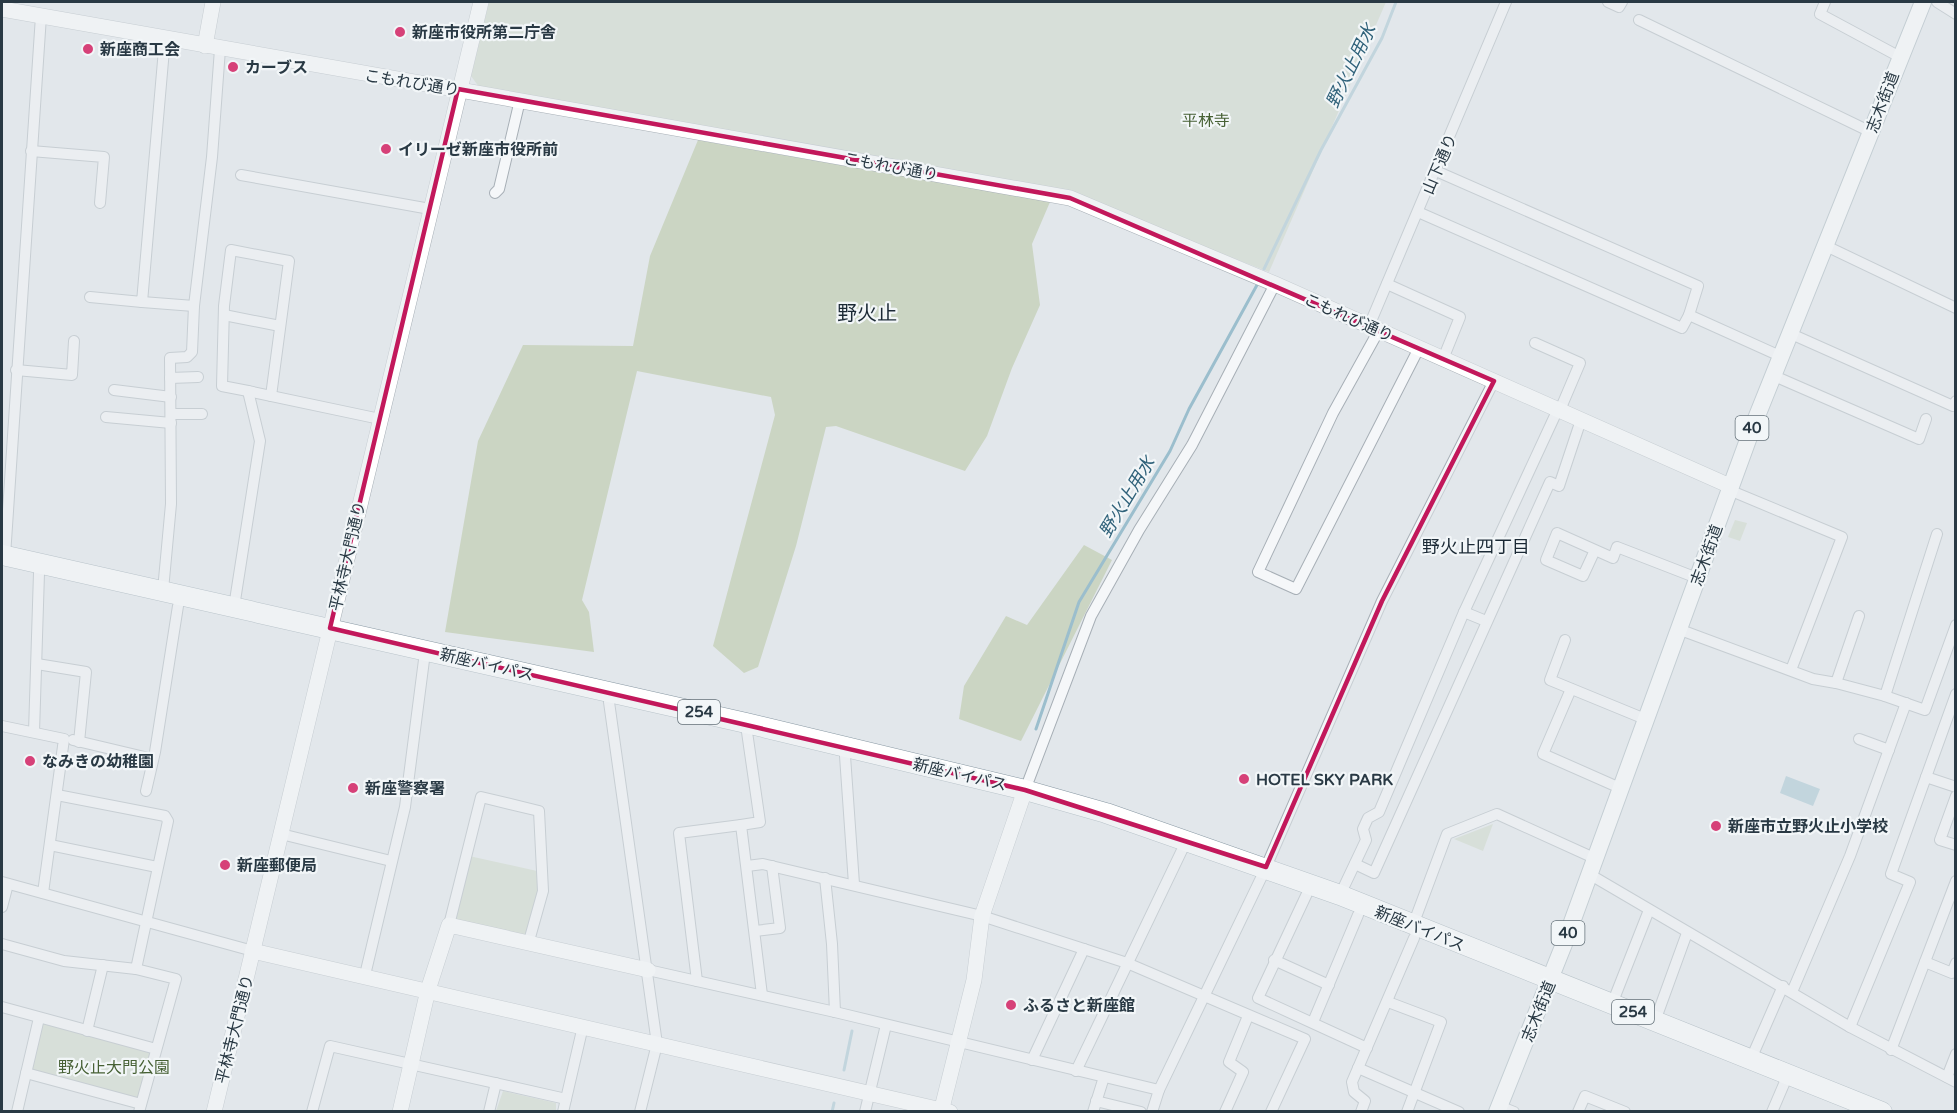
<svg xmlns="http://www.w3.org/2000/svg" width="1957" height="1113" font-family="'Varela Round','Noto Sans JP',sans-serif">
	<style>
		.green { fill: #cbd5c3 }
		.water { fill: #9bbecd }
		.lines { fill: none; stroke-linecap: round; stroke-linejoin: round }
		.stream { stroke: #9bbecd; stroke-width: 3 }
		.street-casing { stroke: #a7afb6; stroke-width: 12 }
		.secondary-casing { stroke: #a7afb6; stroke-width: 16 }
		.primary-casing { stroke: #a0afb7; stroke-width: 18 }
		.highway-casing { stroke: #8898a3; stroke-width: 21 }
		.street { stroke: #f5f7f9; stroke-width: 10 }
		.secondary { stroke: #fff; stroke-width: 15 }
		.primary { stroke: #fff; stroke-width: 16 }
		.highway { stroke: #fff; stroke-width: 20 }
		.marked { fill: none; stroke: #c2185b; stroke-width: 4.5; stroke-linejoin: round }
		.poi-dot { fill: #d64178; stroke: #f2f6f8; stroke-width: 2 }
		.labels { text-anchor: middle; stroke-width: 4.5; stroke-linejoin: round; paint-order: stroke }
		.shield { fill: #f2f6f8; stroke: #65727a; stroke-width: 1.5 }
		.shield-label { font-size: 15px; font-weight: bold; fill: #293944 }
		.poi-label { font-size: 16px; font-weight: bold; fill: #293944; stroke: #f2f6f8; text-anchor: start }
		.street-label { font-size: 16px; fill: #293944; stroke: #f2f6f8 }
		.park-label { font-size: 16px; fill: #476135; stroke: #f2f6f8 }
		.water-label { font-size: 18px; font-style: italic; fill: #30627a; stroke: #f2f6f8 }
		.neighbourhood-label { font-size: 18px; fill: #1b2935; stroke: #f2f6f8 }
		.quarter-label { font-size: 20px; fill: #1b2935; stroke: #f2f6f8 }
	</style>
	<rect width="100%" height="100%" fill="#e2e7eb"/>
	<!-- green -->
	<g class="green">
		<polygon points="489,2 1386,2 1269,272 1060,191 479,87 471,76"/>
		<polygon points="698,140 1050,202 1032,244 1040,305 1012,368 987,436 965,471 836,426 826,427 796,546 758,667 744,673 713,646 775,415 771,397 637,371 582,600 589,612 594,652 445,632 478,441 523,345 633,346 650,256"/>
		<polygon points="1735,520 1747,523 1740,541 1728,537"/>
		<polygon points="1084,545 1112,560 1021,741 959,719 964,686 1006,616 1027,625"/>
		<polygon points="1493,824 1483,851 1454,839"/>
		<polygon points="469,856 537,871 539,891 527,933 523,935 457,920 454,915"/>
		<polygon points="39,1018 156,1049 141,1104 26,1073"/>
		<polygon points="503,1091 556,1103 556,1111 496,1111"/>
	</g>
	<!-- water -->
	<polygon class="water" points="1786,776 1820,789 1813,806 1780,793"/>
	<g class="lines">
		<!-- stream -->
		<g class="stream">
			<polyline points="1264,269 1321,150 1382,38 1396,2"/>
			<polyline points="1036,729 1079,602 1170,451 1189,409 1257,285"/>
			<polyline points="844,1070 852,1031"/>
			<polyline points="832,1112 834,1103"/>
		</g>
		<!-- street casing -->
		<g class="street-casing">
			<g id="street">
				<polyline points="1608,2 1619,7 1622,2"/>
				<polyline points="1825,2 1820,14 1900,57"/>
				<polyline points="1937,2 1956,14"/>
				<polyline points="1639,20 1871,132"/>
				<polyline points="31,151 104,157 100,203"/>
				<polyline points="1436,171 1698,286 1689,315"/>
				<polyline points="241,175 430,209"/>
				<polyline points="495,193 499,189 520,100"/>
				<polyline points="1418,212 1682,328 1689,315 1780,356"/>
				<polyline points="1826,246 1956,308"/>
				<polyline points="1387,284 1460,317 1443,359"/>
				<polyline points="90,297 142,302 165,38"/>
				<polyline points="142,302 194,306"/>
				<polyline points="224,315 280,326"/>
				<polyline points="1369,326 1506,2"/>
				<polyline points="1379,330 1333,413 1258,572 1296,589 1419,348"/>
				<polyline points="1789,333 1953,406 1956,401"/>
				<polyline points="1535,343 1580,363 1560,410"/>
				<polyline points="16,370 72,375 74,341"/>
				<polyline points="1772,375 1919,439 1926,419"/>
				<polyline points="170,378 198,377"/>
				<polyline points="114,390 171,397"/>
				<polyline points="248,391 222,386 224,306 231,250 289,261 271,396"/>
				<polyline points="171,414 202,414"/>
				<polyline points="106,417 171,423"/>
				<polyline points="1729,490 1842,537 1791,670"/>
				<polyline points="1595,550 1583,576 1546,560 1557,533 1613,558 1617,547 1697,578"/>
				<polyline points="5,556 41,16"/>
				<polyline points="163,590 171,504 170,358 187,357 192,352 194,306 212,157 220,49"/>
				<polyline points="234,607 260,441 248,391 380,419"/>
				<polyline points="1464,612 1486,621"/>
				<polyline points="1678,629 1813,679 1836,683 1859,616"/>
				<polyline points="1565,640 1550,680 1645,719"/>
				<polyline points="37,664 86,672 79,742"/>
				<polyline points="1836,683 1885,696 1937,534"/>
				<polyline points="1571,689 1543,754 1620,788"/>
				<polyline points="1885,696 1925,710 1956,625"/>
				<polyline points="609,702 657,1044 640,1112"/>
				<polyline points="2,726 64,739 43,893"/>
				<polyline points="34,732 39,573"/>
				<polyline points="747,732 760,822 741,825 762,995"/>
				<polyline points="1859,739 1889,750"/>
				<polyline points="73,740 153,759"/>
				<polyline points="845,756 854,884"/>
				<polyline points="1926,777 1956,787"/>
				<polyline points="1025,790 1091,616 1139,530 1192,445 1275,284"/>
				<polyline points="146,791 155,752 178,606"/>
				<polyline points="57,795 165,816 168,821 136,969 176,979 139,1112"/>
				<polyline points="1956,796 1940,840 1956,845"/>
				<polyline points="281,834 391,861"/>
				<polyline points="50,845 157,867"/>
				<polyline points="1355,864 1374,873 1550,482 1559,486 1581,420"/>
				<polyline points="747,866 763,864 982,916 1127,963 1305,1039 1271,1112"/>
				<polyline points="1266,867 1382,601 1494,381"/>
				<polyline points="1589,874 1850,1027 1956,1082"/>
				<polyline points="825,878 832,944 835,1012"/>
				<polyline points="2,882 253,951"/>
				<polyline points="1311,885 1258,998 1367,1048"/>
				<polyline points="1340,895 1366,840 1363,829 1368,818 1379,812 1464,612 1558,409"/>
				<polyline points="2,907 8,884"/>
				<polyline points="449,925 481,797 539,811 543,891 529,941"/>
				<polyline points="1413,925 1447,834 1497,814 1594,858"/>
				<polyline points="755,931 780,928 772,866"/>
				<polyline points="2,944 64,961 136,969"/>
				<polyline points="1274,960 1329,985"/>
				<polyline points="1925,962 1952,973 1956,963"/>
				<polyline points="648,970 835,1012 1159,1090"/>
				<polyline points="365,975 405,807 424,660"/>
				<polyline points="697,981 679,833 741,825"/>
				<polyline points="1792,992 1850,856 1906,703"/>
				<polyline points="1388,1002 1441,1022 1407,1112"/>
				<polyline points="1612,1004 1649,910"/>
				<polyline points="2,1007 156,1049"/>
				<polyline points="1655,1021 1687,933"/>
				<polyline points="1313,1022 1358,915"/>
				<polyline points="1850,1027 1910,882 1891,874 1956,694"/>
				<polyline points="87,1031 103,965"/>
				<polyline points="1891,1050 1956,881"/>
				<polyline points="1751,1059 1783,986"/>
				<polyline points="1032,1060 1084,949"/>
				<polyline points="1358,1068 1459,1112"/>
				<polyline points="1076,1071 1183,848"/>
				<polyline points="26,1073 141,1104"/>
				<polyline points="1947,1077 1956,1054"/>
				<polyline points="1096,1101 1141,1112"/>
				<polyline points="1499,1106 1514,1112"/>
				<polyline points="17,1112 39,1018"/>
				<polyline points="312,1112 330,1046 566,1099"/>
				<polyline points="489,1112 496,1083"/>
				<polyline points="563,1112 583,1026"/>
				<polyline points="865,1112 886,1025"/>
				<polyline points="1093,1112 1104,1077"/>
				<polyline points="1152,1112 1159,1090 1262,876"/>
				<polyline points="1225,1112 1243,1072 1229,1062 1248,1016"/>
				<polyline points="1361,1112 1365,1101 1354,1092 1352,1082 1414,938"/>
				<polyline points="1578,1112 1585,1096 1625,1112"/>
				<polyline points="1772,1112 1784,1084"/>
			</g>
		</g>
		<!-- secondary casing -->
		<g class="secondary-casing">
			<g id="secondary">
				<polyline points="2,9 1070,198 1275,284 1730,486"/>
				<polyline points="205,46 213,2"/>
				<polyline points="253,951 950,1112"/>
				<polyline points="214,1112 481,2"/>
				<polyline points="400,1112 428,990 449,925 648,970"/>
				<polyline points="941,1112 974,980 982,916 1025,790"/>
			</g>
		</g>
		<!-- primary casing -->
		<g class="primary-casing">
			<polyline id="primary" points="1497,1112 1564,944 1753,426 1923,2"/>
		</g>
		<!-- highway casing -->
		<g class="highway-casing">
			<polyline id="highway" points="2,555 746,723 1025,790 1106,813 1340,895 1882,1112"/>
		</g>
		<!-- street -->
		<use href="#street" class="street"/>
		<!-- secondary -->
		<use href="#secondary" class="secondary"/>
		<!-- primary -->
		<use href="#primary" class="primary"/>
		<!-- highway -->
		<use href="#highway" class="highway"/>
	</g>
	<!-- marked area -->
	<path d="M0 0H1957V1113H0ZM458,89L1070,198L1494,381L1382,601L1266,867L1025,790L330,628Z" fill="#e2e7eb" fill-opacity=".55" fill-rule="evenodd"/>
	<path class="marked" d="M458,89L1070,198L1494,381L1382,601L1266,867L1025,790L330,628Z"/>
	<!-- markers -->
	<g class="poi-dot">
		<circle cx="400" cy="32" r="6"/>
		<circle cx="88" cy="49" r="6"/>
		<circle cx="233" cy="67" r="6"/>
		<circle cx="386" cy="149" r="6"/>
		<circle cx="30" cy="761" r="6"/>
		<circle cx="1244" cy="779" r="6"/>
		<circle cx="353" cy="788" r="6"/>
		<circle cx="1716" cy="826" r="6"/>
		<circle cx="225" cy="865" r="6"/>
		<circle cx="1011" cy="1005" r="6"/>
	</g>
	<g class="labels">
		<!-- shield labels -->
		<g class="shield">
			<rect x="1735.5" y="416" width="33" height="24" rx="4.5"/>
			<rect x="678" y="700" width="42" height="24" rx="4.5"/>
			<rect x="1551.5" y="921" width="33" height="24" rx="4.5"/>
			<rect x="1612" y="1000" width="42" height="24" rx="4.5"/>
		</g>
		<g class="shield-label">
			<text x="1752" y="433">40</text>
			<text x="699" y="717">254</text>
			<text x="1568" y="938">40</text>
			<text x="1633" y="1017">254</text>
		</g>
		<!-- poi labels -->
		<g class="poi-label">
			<text x="412" y="38">新座市役所第二庁舎</text>
			<text x="100" y="55">新座商工会</text>
			<text x="245" y="73">カーブス</text>
			<text x="398" y="155">イリーゼ新座市役所前</text>
			<text x="42" y="767">なみきの幼稚園</text>
			<text x="1256" y="785">HOTEL SKY PARK</text>
			<text x="365" y="794">新座警察署</text>
			<text x="1728" y="832">新座市立野火止小学校</text>
			<text x="237" y="871">新座郵便局</text>
			<text x="1023" y="1011">ふるさと新座館</text>
		</g>
		<!-- street labels -->
		<g class="street-label">
			<text transform="translate(412 82) rotate(9)" y="6">こもれび通り</text>
			<text transform="translate(1882 102) rotate(-69)" y="6">志木街道</text>
			<text transform="translate(1439 164) rotate(-67)" y="6">山下通り</text>
			<text transform="translate(891 166) rotate(10)" y="6">こもれび通り</text>
			<text transform="translate(1349 317) rotate(24)" y="6">こもれび通り</text>
			<text transform="translate(1706 555) rotate(-70)" y="6">志木街道</text>
			<text transform="translate(347 556) rotate(-77)" y="6">平林寺大門通り</text>
			<text transform="translate(487 664) rotate(13)" y="6">新座バイパス</text>
			<text transform="translate(960 774) rotate(13)" y="6">新座バイパス</text>
			<text transform="translate(1420 928) rotate(22)" y="6">新座バイパス</text>
			<text transform="translate(1538 1011) rotate(-68)" y="6">志木街道</text>
			<text transform="translate(234 1029) rotate(-76)" y="6">平林寺大門通り</text>
		</g>
		<!-- park labels -->
		<g class="park-label">
			<text x="1206" y="126">平林寺</text>
			<text x="114" y="1073">野火止大門公園</text>
		</g>
		<!-- water labels -->
		<g class="water-label">
			<text transform="translate(1351 66) rotate(-64)" y="6">野火止用水</text>
			<text transform="translate(1127 497) rotate(-59)" y="6">野火止用水</text>
		</g>
		<!-- neighbourhood labels -->
		<g class="neighbourhood-label">
			<text x="1476" y="553">野火止四丁目</text>
		</g>
		<!-- quarter labels -->
		<g class="quarter-label">
			<text x="867" y="320">野火止</text>
		</g>
	</g>
	<!-- border -->
	<rect width="1957" height="1113" fill="none" stroke="#293944" stroke-width="6"/>
</svg>
